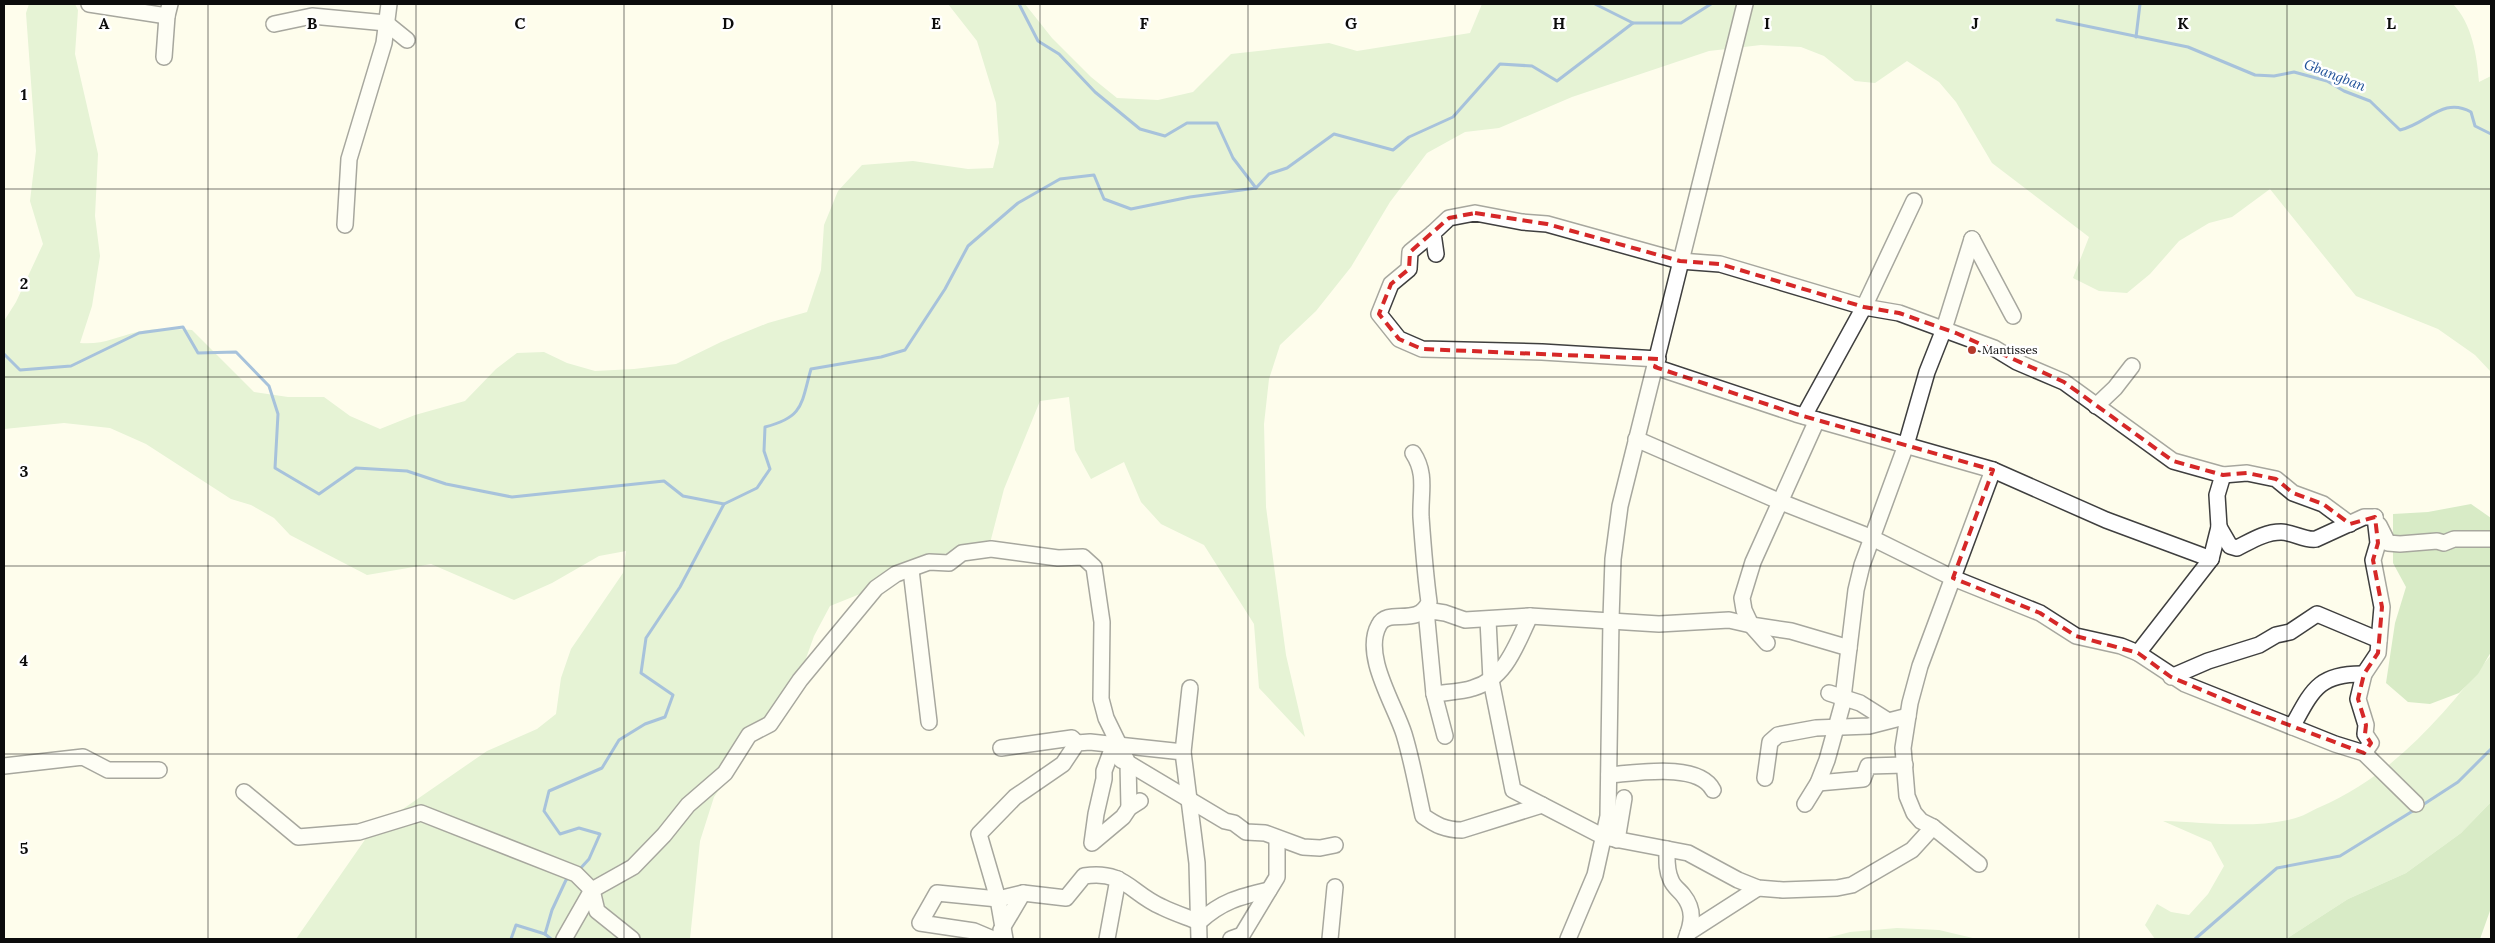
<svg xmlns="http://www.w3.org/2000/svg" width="2495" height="943" font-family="Lora,serif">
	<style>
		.green { fill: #c9e6b8 }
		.forest { fill: #aad698 }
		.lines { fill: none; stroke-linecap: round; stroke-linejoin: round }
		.stream { stroke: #3e7ac6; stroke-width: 3 }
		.minor-casing { stroke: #3f3f3f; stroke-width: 18 }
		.minor { stroke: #fff; stroke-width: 15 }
		.marked { fill: none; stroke: #d62828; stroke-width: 4; stroke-dasharray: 10 6; stroke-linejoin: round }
		.grid { fill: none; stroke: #0c0c0c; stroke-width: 1; stroke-opacity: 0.55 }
		.poi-dot { fill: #b53a2b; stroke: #fff; stroke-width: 2 }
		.labels { text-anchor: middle; stroke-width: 5; stroke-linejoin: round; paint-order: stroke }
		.poi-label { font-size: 12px; fill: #0c0c0c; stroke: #fff; text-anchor: start }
		.water-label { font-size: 14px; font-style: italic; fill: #1c4e97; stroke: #fff }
		.grid-label { font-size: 16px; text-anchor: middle; font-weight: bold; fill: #0c0c0c; stroke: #fff; stroke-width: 5; stroke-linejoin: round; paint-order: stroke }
	</style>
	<rect width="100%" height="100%" fill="#fefdec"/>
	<!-- green -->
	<g class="green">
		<path d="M29,4H75L78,10L75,54L98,154L95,216L100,256L92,306L80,343C103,345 116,337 137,332C155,328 174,329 192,330L254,392L288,397H324L350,416L380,429L415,415L465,401L496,369L517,353L544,352L567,363L595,371L634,369L676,364L721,342L768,323L807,312L821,270L824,225L838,191L862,165L913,161L968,169L993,168L999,143L996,103L977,41L948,4H1025L1052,38L1091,77L1117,98L1158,100L1193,92L1231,54L1329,43L1357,51L1470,33L1482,4H2453C2472,24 2477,55 2479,82L2491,76V372L2475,355L2438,329L2356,296L2270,189L2232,217L2209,223L2179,241L2150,274L2127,293L2099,291L2073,278L2089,237L1992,163L1956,102L1939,82L1907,61L1875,83L1855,81L1824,56L1801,47L1761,45L1709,51L1572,97L1499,128L1465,132L1427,153L1390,202L1351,267L1316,311L1280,345L1269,379L1264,424L1266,507L1286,655L1305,737L1259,688L1254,624L1204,545L1161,524L1141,502L1124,462L1091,479L1075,450L1069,397L1040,401L1004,489L989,547L961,550L932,557L878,580L860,594L830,606L814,636L804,664L714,797L700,841L690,939H296L371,831L487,751L537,729L556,714L561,678L571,649L623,573L626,551L599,556L552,583L514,600L431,564L367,575L290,535L274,518L251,505L231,499L146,444L110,428L64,423L4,429V321L16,302L43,244L30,201L36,151L26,13Z"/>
		<path d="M2491,655V802L2461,833L2406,873L2348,899L2286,939H2155L2145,925L2157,904L2171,912L2189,915L2208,894L2224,866L2211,842L2163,821C2203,822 2253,829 2292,819C2302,817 2311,811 2320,807C2394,775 2442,716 2491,655Z"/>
		<polygon points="1897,928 1939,930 1977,939 1823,939 1850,932"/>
	</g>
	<!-- forest -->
	<g class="forest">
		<polygon points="2471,504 2491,518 2491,652 2478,674 2459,693 2430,704 2408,702 2386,683 2395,623 2406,587 2393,563 2393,514 2428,512"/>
		<polygon points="2491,802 2491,908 2480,939 2286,939 2348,899 2406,873 2461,833"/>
	</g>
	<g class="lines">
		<!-- stream -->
		<g class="stream">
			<polyline points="1019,4 1038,41 1059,54 1095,92 1140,129 1165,136 1187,123 1217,123 1233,158 1256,188"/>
			<polyline points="1595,4 1633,23"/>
			<path d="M2057,20L2188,47L2255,75L2274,76L2294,72L2327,81L2344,91L2370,101L2400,130C2427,124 2443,96 2471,112L2475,126L2491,134"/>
			<polyline points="2136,37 2140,4"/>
			<polyline points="4,354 20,370 71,366 139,333 183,327 198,353 236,352 269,386 278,414 275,468 319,494 356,468 407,471 446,484 512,497 664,481 683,496 724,504"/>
			<polyline points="2421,806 2458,782 2491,749"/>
			<path d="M579,870L589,859L600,834L579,828L560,834L544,811L549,791L602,768L619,740L645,724L665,717L673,695L641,673L646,638L680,587L724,504L757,488L770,469L764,451L765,427C804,417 801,404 811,369L881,357L905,350L945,289L968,246L1018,203L1060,179L1094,175L1104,199L1131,209L1190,197L1256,188L1269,174L1287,168L1334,134L1393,150L1409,137L1453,117L1500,64L1532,66L1557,81L1633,23H1681L1711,4"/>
			<polyline points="545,934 551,939"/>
			<polyline points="511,939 516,925 545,934 552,910 566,880 570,877"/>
			<polyline points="2195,939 2277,868 2340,856 2416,809"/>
		</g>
		<!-- minor casing -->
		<g class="minor-casing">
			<g id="minor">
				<polyline points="89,4 167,16"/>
				<polyline points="274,24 312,16 386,23 407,40"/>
				<polyline points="164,57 167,16 170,4"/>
				<polyline points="345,225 349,159 384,43 389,4"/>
				<polyline points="1433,233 1410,252 1409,269 1391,284 1379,314 1399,339 1422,349 1542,352 1658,359"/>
				<polyline points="1972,239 2013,316"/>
				<polyline points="1436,254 1433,233 1449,218 1475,213 1522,222 1547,224 1680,261 1720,264 1864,307 1899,313 1994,348 2017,362 2064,382 2173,461 2223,475 2217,495 2219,527 2211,559 2138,653"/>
				<polyline points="1655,367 1796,414 1993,470 2106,520 2211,559"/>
				<polyline points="2096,406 2115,388 2132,366"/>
				<polyline points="1804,416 1864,307 1914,201"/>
				<polyline points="1636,439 1781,502 1870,537 1953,578 2040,613 2076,636 2121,646 2138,653 2185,684 2335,744 2364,753 2416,804"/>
				<path d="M1413,453C1427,474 1420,493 1421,517C1423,545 1425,573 1429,602C1418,628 1388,607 1379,625C1362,655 1395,705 1404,734C1412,760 1417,789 1423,816C1436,825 1445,830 1462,830L1542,805"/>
				<polyline points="2223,475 2247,473 2276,479 2293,493 2323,504 2350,524"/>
				<polyline points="2379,525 2388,543 2400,544 2437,541 2444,543 2454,539 2491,539"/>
				<path d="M2219,527L2230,546L2237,548C2251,541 2265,532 2281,532C2293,532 2305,541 2316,539L2364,517H2375"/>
				<polyline points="911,570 929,722"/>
				<polyline points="1488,620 1491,680 1513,790 1604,837 1688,853 1738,880 1758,888 1783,890 1837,888 1852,885 1912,850 1933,827"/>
				<polyline points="1767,643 1751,625 1744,610 1742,598 1753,562 1817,420"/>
				<polyline points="2171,677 2208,661 2259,645 2276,635 2290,632 2317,614 2379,640"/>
				<polyline points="1829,693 1860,703 1887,720"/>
				<path d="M1434,694C1447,692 1461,692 1473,688C1506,679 1517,643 1530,616"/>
				<path d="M2292,727C2312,691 2318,673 2364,674"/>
				<polyline points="1445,736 1434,694 1426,610 1445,613 1465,620 1530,616 1659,624 1729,620 1751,625 1791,631 1849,648"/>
				<polyline points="1114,744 1104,771 1104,779 1096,814 1092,843 1123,817 1129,808 1140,801"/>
				<polyline points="1001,748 1072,738 1077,743"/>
				<polyline points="1183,752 1190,688"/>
				<polyline points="2364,753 2371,743 2365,734 2366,725 2358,699 2364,674 2378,653 2382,607 2373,560 2378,543 2375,517"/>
				<polyline points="1121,760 1128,763 1129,808"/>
				<polyline points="4,766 83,757 108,770 159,770"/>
				<path d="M1609,775C1636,773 1699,762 1713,790"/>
				<polyline points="1765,778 1770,742 1778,735 1816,728 1869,726 1908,716"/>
				<polyline points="1818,783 1863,779 1868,766 1905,765"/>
				<polyline points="244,792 298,837 359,832 421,813 576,874 592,890 597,911 632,939"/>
				<polyline points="1805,804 1818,783 1827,760 1842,706 1856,590 1862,565 1906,445 1927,372 1944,329 1972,239"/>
				<polyline points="1617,840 1624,798"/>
				<path d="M1667,849C1667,859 1666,870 1671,880C1673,886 1679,890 1683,895C1695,910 1692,923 1686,939"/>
				<polyline points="1979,864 1933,827 1921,821 1914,813 1907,796 1903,748 1910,703 1920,666 1993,470"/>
				<polyline points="1001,930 1023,893"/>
				<polyline points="1688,933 1758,888"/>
				<polyline points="564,939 592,890 633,867 664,835 688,805 725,773 749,735 770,724 800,680 876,588 896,574 929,562 949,563 962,553 991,549 1058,558 1083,557 1094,567 1102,622 1101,699 1106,718 1128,763 1225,821 1234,823 1246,832 1265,833 1303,847 1320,848 1335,845"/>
				<path d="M993,939L974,931L920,923L937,893L998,899L1023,893L1066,898L1084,876C1125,870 1130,893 1162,907C1174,913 1187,917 1199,922C1222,901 1239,897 1269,890"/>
				<polyline points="1005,939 998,899 979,834 1015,797 1063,764 1077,743 1090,742 1183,752 1197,863 1199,939"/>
				<polyline points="1107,939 1118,879"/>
				<polyline points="1231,939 1242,935 1277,877 1277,839"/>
				<polyline points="1330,939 1335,887"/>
				<polyline points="1568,939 1595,875 1608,816 1611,619 1613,559 1620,506 1745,4"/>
			</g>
		</g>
		<!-- minor -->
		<use href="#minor" class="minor"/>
	</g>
	<!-- marked area -->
	<path d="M0 0H2495V943H0ZM1475,213L1547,224L1680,261L1720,264L1864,307L1899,313L1956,333L2064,382L2173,461L2223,475L2247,473L2276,479L2293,493L2323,504L2350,524L2375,517L2378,543L2373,560L2382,607L2378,653L2364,674L2358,699L2366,725L2365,734L2371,743L2364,753L2254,712L2171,677L2138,653L2076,636L2040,613L1953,578L1993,470L1796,414L1655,367L1658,359L1422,349L1399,339L1379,314L1391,284L1409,269L1410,252L1449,218Z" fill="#fefdec" fill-opacity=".55" fill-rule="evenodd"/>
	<path class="marked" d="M1475,213L1547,224L1680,261L1720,264L1864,307L1899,313L1956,333L2064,382L2173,461L2223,475L2247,473L2276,479L2293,493L2323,504L2350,524L2375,517L2378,543L2373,560L2382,607L2378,653L2364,674L2358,699L2366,725L2365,734L2371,743L2364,753L2254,712L2171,677L2138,653L2076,636L2040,613L1953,578L1993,470L1796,414L1655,367L1658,359L1422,349L1399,339L1379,314L1391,284L1409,269L1410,252L1449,218Z"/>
	<!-- grid -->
	<path class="grid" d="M208,4V939M416,4V939M624,4V939M832,4V939M1040,4V939M1248,4V939M1455,4V939M1663,4V939M1871,4V939M2079,4V939M2287,4V939M4,189H2491M4,377H2491M4,566H2491M4,754H2491"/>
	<!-- markers -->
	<circle class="poi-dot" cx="1972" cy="350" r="5"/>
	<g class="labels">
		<!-- poi labels -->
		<g class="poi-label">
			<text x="1982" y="354">Mantisses</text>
		</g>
		<!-- water labels -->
		<g class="water-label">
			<text transform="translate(2335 75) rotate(21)" y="5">Gbangban</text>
		</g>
	</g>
	<g class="grid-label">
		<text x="104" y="29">A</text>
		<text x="312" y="29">B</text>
		<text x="520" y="29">C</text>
		<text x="728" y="29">D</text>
		<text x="936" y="29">E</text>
		<text x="1144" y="29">F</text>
		<text x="1351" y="29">G</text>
		<text x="1559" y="29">H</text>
		<text x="1767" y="29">I</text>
		<text x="1975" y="29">J</text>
		<text x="2183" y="29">K</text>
		<text x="2391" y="29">L</text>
		<text x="24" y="100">1</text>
		<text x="24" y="289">2</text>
		<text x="24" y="477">3</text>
		<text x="24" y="666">4</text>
		<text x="24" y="854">5</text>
	</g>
	<!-- border -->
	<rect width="2495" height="943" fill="none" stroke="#0c0c0c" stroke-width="10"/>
</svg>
